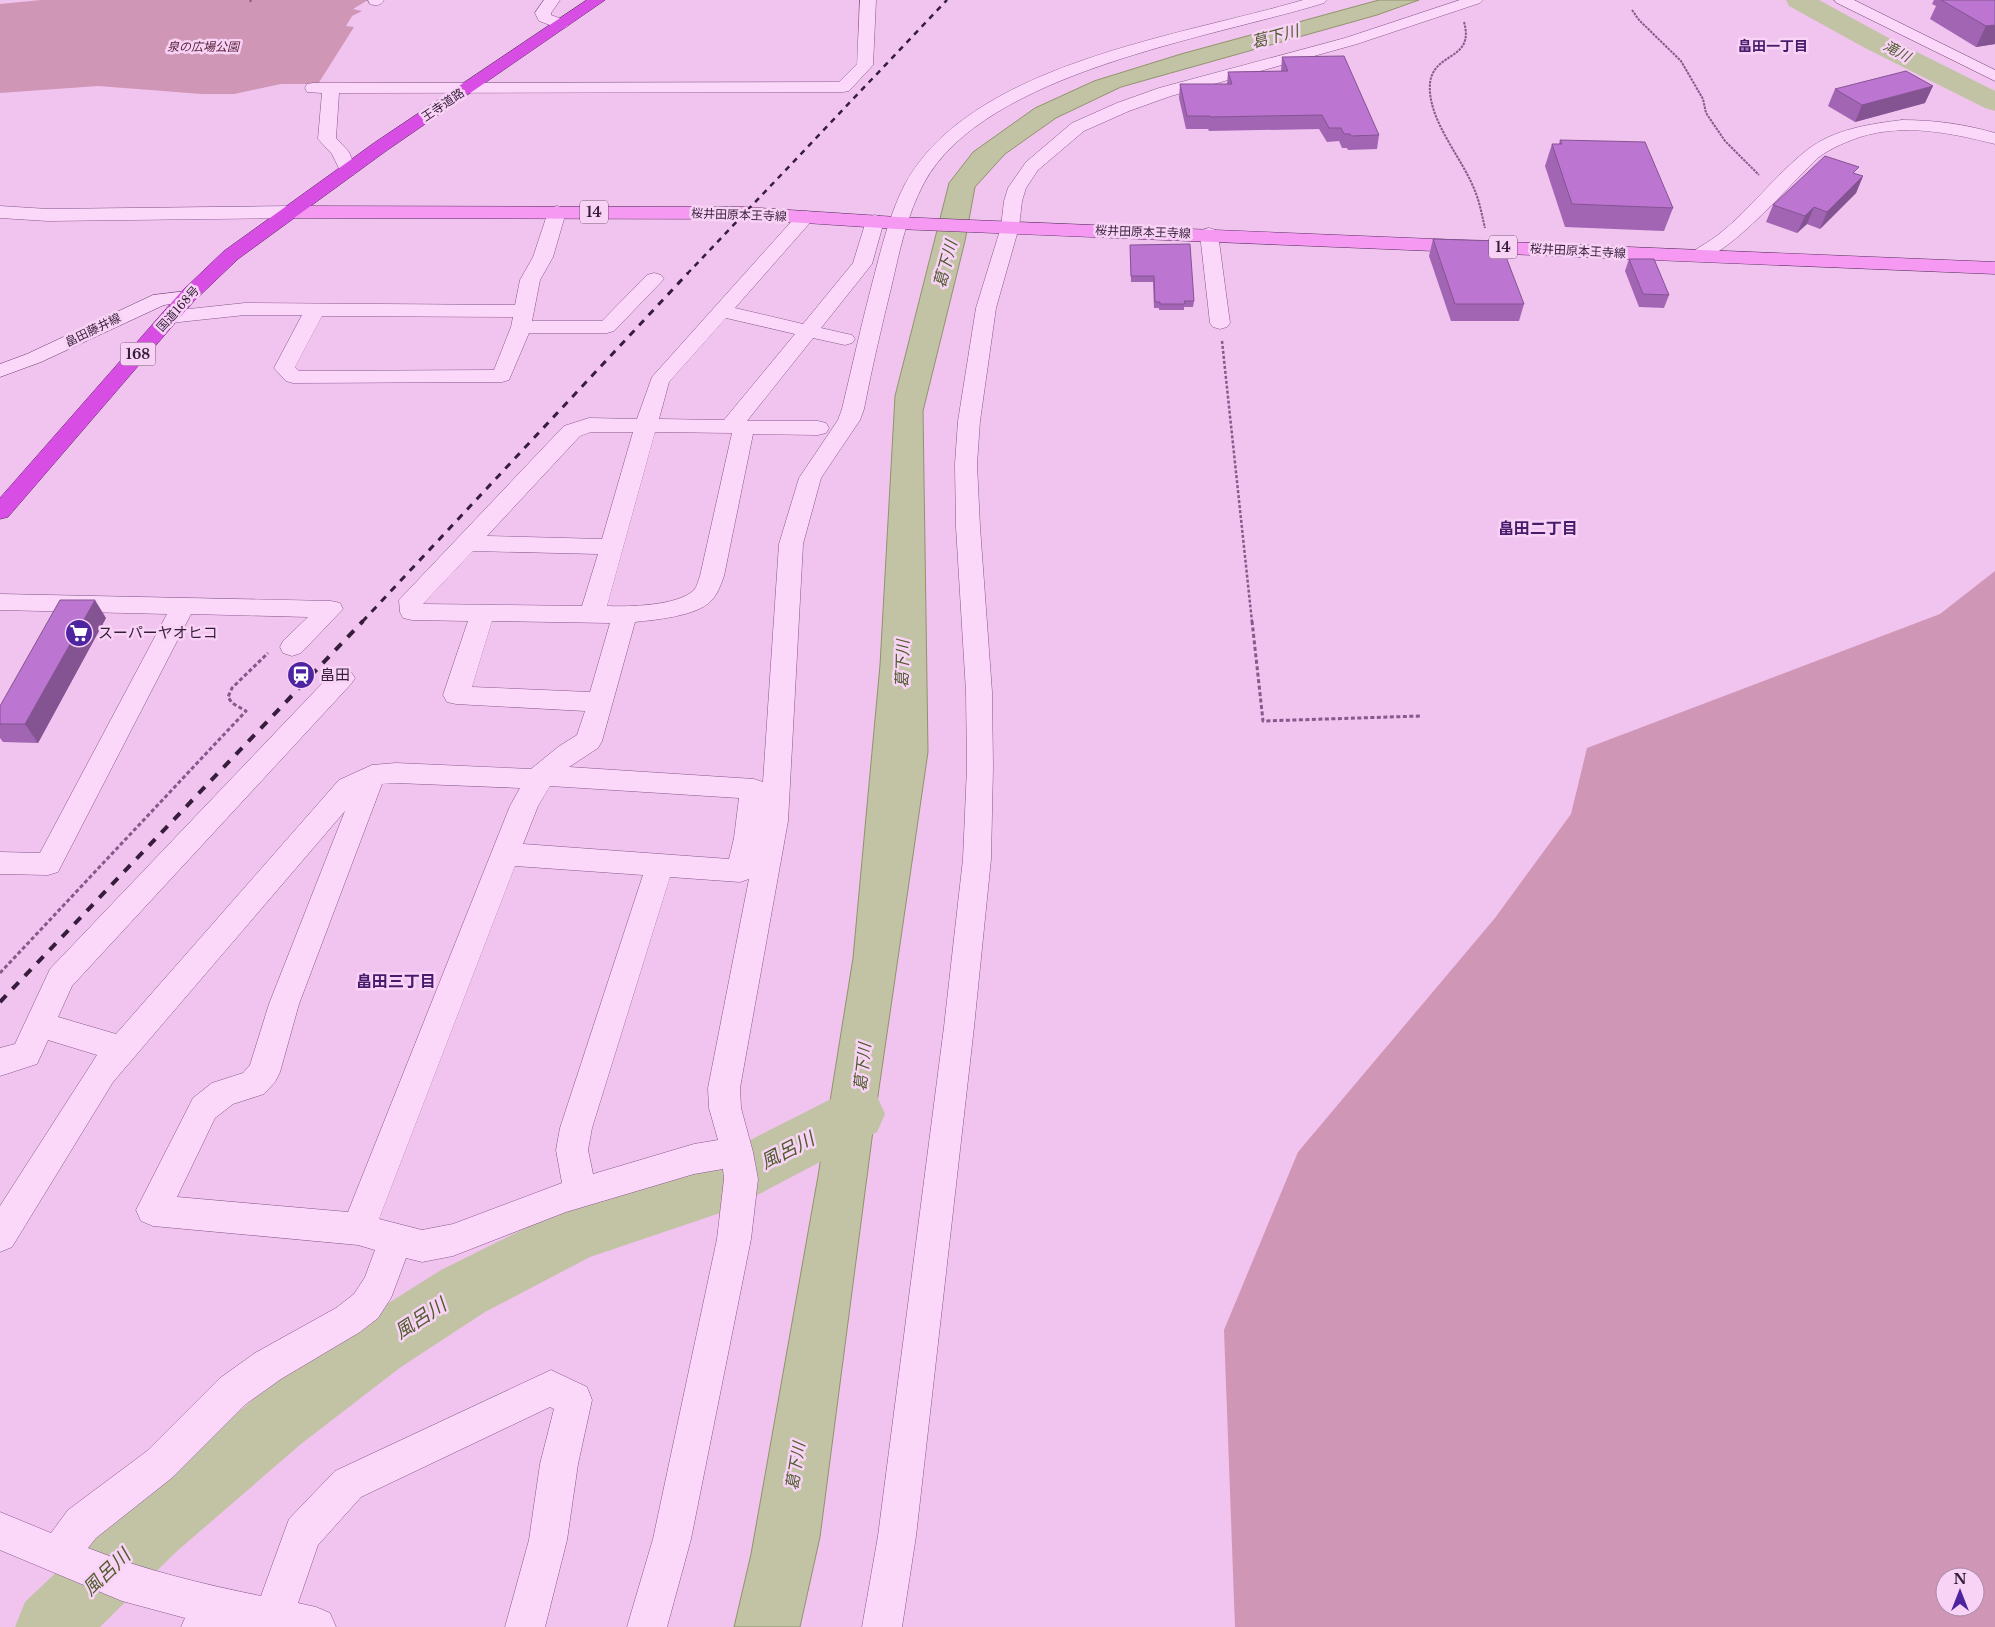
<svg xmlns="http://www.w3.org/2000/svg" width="1995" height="1627" font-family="'Libre Baskerville','Noto Sans JP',serif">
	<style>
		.green { fill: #d096b5; fill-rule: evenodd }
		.water { fill: #c2c3a5; stroke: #8f936b }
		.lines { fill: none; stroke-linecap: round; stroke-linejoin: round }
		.river { fill: #c2c3a5; fill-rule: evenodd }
		.street-casing { stroke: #86588c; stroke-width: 1 }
		.secondary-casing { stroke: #673b6e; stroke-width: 1 }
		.primary-casing { stroke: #522d5a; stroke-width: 1 }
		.highway-casing { stroke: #522d5a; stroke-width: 1 }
		.path-far2 { stroke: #86588c; stroke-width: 2; stroke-dasharray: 2.5 1; stroke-linecap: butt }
		.path-far1 { stroke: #86588c; stroke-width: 2.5; stroke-dasharray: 3 2; stroke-linecap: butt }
		.path { stroke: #86588c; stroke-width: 3; stroke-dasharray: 4 2.5; stroke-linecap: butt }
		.street { fill: #fbd7f9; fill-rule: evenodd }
		.secondary { fill: #fbd7f9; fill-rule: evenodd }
		.primary { fill: #f699f3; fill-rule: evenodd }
		.highway { fill: #d84ee5; fill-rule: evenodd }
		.rail-far2 { stroke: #361d3b; stroke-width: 2.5; stroke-dasharray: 5.5 5.5; stroke-linecap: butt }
		.rail-far1 { stroke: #361d3b; stroke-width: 3; stroke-dasharray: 7 7; stroke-linecap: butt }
		.rail { stroke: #361d3b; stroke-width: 4; stroke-dasharray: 9 9; stroke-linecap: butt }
		.wall { fill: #a265b4 }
		.shaded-wall { fill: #845392 }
		.building { fill: #bc76d1; stroke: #845392 }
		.labels { text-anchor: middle; stroke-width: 5; stroke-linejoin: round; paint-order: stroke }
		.far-park-label { font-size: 12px; font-style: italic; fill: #592338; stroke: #f8d3f6 }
		.far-street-label { font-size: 12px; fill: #361d3b; stroke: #f8d3f6 }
		.far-neighbourhood-label { font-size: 14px; font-weight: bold; fill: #471a6b; stroke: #f8d3f6 }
		.far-water-label { font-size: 14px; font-style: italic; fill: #4e5c2c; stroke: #f8d3f6 }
		.shield { fill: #f8d3f6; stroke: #705473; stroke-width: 1 }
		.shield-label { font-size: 14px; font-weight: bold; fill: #361d3b }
		.poi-label { font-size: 15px; fill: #361d3b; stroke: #f8d3f6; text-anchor: start }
		.water-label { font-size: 16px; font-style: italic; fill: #4e5c2c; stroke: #f8d3f6 }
		.neighbourhood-label { font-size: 16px; font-weight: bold; fill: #471a6b; stroke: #f8d3f6 }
		.near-water-label { font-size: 19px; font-style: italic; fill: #4e5c2c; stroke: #f8d3f6 }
	</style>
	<rect width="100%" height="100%" fill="#f1c3ef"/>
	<!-- green -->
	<g class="green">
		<polygon points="41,0 368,0 353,9 362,11 352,16 346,26 354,27 318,84 281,84 234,94 202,94 98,86 0,93 0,4"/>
		<path d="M1995,571V1627H1235L1224,1330L1298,1152L1495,918L1571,814L1587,748L1940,614ZM1945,1577H1975V1607H1945Z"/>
	</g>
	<!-- water -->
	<polygon class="water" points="1379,0 1419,0 1377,15 1121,87 1056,118 1005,154 975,187 965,241 923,411 928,752 874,1123 820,1537 800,1627 734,1627 751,1554 818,1176 853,958 880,665 895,396 949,183 973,152 1035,108 1094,81 1181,54"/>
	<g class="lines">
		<!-- river -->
		<g class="river">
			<polygon points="1786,0 1819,0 1885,36 1995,91 1995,111 1985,108 1865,48 1789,6"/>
			<polygon points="857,1089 877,1096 885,1114 877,1132 729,1210 590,1257 485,1312 401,1367 301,1444 176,1552 100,1627 15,1627 25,1602 128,1504 255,1398 357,1323 441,1270 554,1214 695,1168 837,1096"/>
		</g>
		<!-- street casing -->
		<g class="street-casing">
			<g id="street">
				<path d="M368,0H384C380,6 376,6 370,4Z"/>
				<polygon points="544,0 560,0 551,13 551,15 567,21 569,24 567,27 561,29 539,21 535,13"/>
				<polygon points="860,0 876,0 873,65 849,91 843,92 339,93 336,138 349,152 357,171 354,175 348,176 342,175 332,154 318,139 322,93 307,92 305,88 307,84 313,83 839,82 857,64"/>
				<path d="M1303,0H1327L1324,3C1211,38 984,72 924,183C907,215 900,249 892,284C882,325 872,367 864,409L860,420L821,478L803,544L788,821L740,1088L741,1108L753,1152L758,1179L751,1239L691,1539L667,1627H627L653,1539L717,1239L724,1179L723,1169L694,1174L566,1212L453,1256L422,1262L406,1258L391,1298L378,1318L360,1332L281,1379L246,1404L173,1477L96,1538L88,1548C144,1570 202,1584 261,1596L289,1519L335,1471L551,1370L587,1387L592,1400L578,1464L567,1540L545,1627H505L529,1540L540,1464L554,1409L550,1407L361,1497L318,1545L298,1603L316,1607L330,1613L336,1627H181L185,1618L122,1601L0,1550V1512L51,1533L68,1510L147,1451L220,1378L255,1353L336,1308L354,1294L365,1277L375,1250L358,1245L153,1226L141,1221L136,1210L193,1098L212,1083L243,1073L250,1065L269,1004L345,811L113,1082L12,1247L0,1252V1206L97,1055L48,1040L37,1064L0,1076V1048L15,1044L50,969L333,672L342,669L351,672L355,678L351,684L72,986L58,1017L116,1034L339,780L372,765L396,763L531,769L558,747L577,735L585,711L456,704L447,702L443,695L468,621L412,620L403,618L400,612L399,600L564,426L589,418L637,419L652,377L799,213L806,211L813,213L815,217L735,308L803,324L853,263L866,221L868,217L875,215L882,217L884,221L872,264L821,328L852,335L855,339L852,343L845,345L813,338L747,421H818L826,423L829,428L826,433L818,435L753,434L724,576C721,584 718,594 711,601C697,616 655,620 635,622L602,741L598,748L569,767L754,779L763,782L779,544L799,478L838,420L842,409C852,367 861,326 872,284C881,250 889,215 905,184C971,63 1182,36 1303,0ZM726,318L795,334L724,420L659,419L669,382ZM591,432H633L602,539L487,536L580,436ZM655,432L732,433L700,576C698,581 697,587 694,590C678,606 628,607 607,606ZM473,551L598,554L582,606L423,604ZM492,621L610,623L590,692L472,687ZM396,783L520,788L510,806L348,1212L177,1197L215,1118L233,1104L264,1094L275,1082L280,1072L299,1004L382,784ZM550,786L739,798L734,838L729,859L523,844L538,806ZM515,866L643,875L560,1128L556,1150L562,1183L453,1224L422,1230L379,1219ZM670,877L740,882L749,879L708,1088L709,1108L718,1140L694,1144L593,1174L588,1150L592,1128Z"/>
				<polygon points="1460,0 1483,0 1480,3 1357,44 1171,96 1129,111 1084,131 1038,170 1026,188 1022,201 1019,227 996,308 980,421 977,464 980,527 992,692 993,767 991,859 974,1027 916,1536 902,1627 862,1627 878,1536 944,1027 963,859 967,767 966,692 956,527 955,464 958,421 976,308 1001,227 1004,201 1008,188 1026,162 1072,123 1117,103 1159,88 1345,38"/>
				<path d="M1902,120C1934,120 1964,124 1995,133V144C1951,133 1905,123 1860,137C1846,142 1831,148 1819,157C1795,178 1721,267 1692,260L1689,256L1692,252C1701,246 1710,241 1718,235C1750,210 1775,175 1807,150C1834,129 1870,124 1902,120Z"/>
				<polygon points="0,206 48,209 291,206 298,208 300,212 298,216 291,218 48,221 0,218"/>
				<path d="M557,206L564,208L566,212L553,257L540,280L532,321H602L647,275L654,273L661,275L664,279L614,331L607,333H529L509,380L502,382L293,383L286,381L274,368L302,315H245L170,323L163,321L160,317L163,313L170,311L245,303L515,305L520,280L533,257L548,212L550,208ZM322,316L513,317L511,327L494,370L299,371L295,367Z"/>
				<polygon points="1209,228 1216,230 1218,234 1230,323 1227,327 1220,329 1213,327 1210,323 1200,234 1202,230"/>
				<polygon points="0,594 331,601 340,603 343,609 301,653 292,656 283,653 280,647 283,641 308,617 191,614 58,872 48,875 0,874 0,852 40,853 167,614 0,610"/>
			</g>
		</g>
		<!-- secondary casing -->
		<g class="secondary-casing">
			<g id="secondary">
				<polygon points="1834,0 1854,0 1995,70 1995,81 1837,3"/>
				<polygon points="187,291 194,293 197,297 194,301 164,305 41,362 0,377 0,364 27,354 153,295"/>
			</g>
		</g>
		<!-- primary casing -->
		<g class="primary-casing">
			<polygon id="primary" points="291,206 744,207 897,217 1995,262 1995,274 897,229 744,219 291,218 284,216 282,212 284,208"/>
		</g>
		<!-- highway casing -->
		<g class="highway-casing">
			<polygon id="highway" points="587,0 605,0 386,151 238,259 194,301 8,517 0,519 0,498 180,293 224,251 374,143"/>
		</g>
		<!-- path-far2 -->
		<g class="path-far2">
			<polyline points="250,2 251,0"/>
			<polyline points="1632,10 1639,20 1681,61 1703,99 1706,113 1725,141 1759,175"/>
			<path d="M1464,22C1475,61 1434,51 1430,83C1427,120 1462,157 1475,191C1480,203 1482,216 1485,228"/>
		</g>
		<!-- path-far1 -->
		<polyline class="path-far1" points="1222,341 1252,622"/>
		<!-- path -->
		<g class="path">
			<polyline points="1252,621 1263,721 1421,716"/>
			<polyline points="0,973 246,711 232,703 228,697 232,688 268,653"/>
		</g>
		<!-- street -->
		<use href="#street" class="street"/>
		<!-- secondary -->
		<use href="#secondary" class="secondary"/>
		<!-- primary -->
		<use href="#primary" class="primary"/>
		<!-- highway -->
		<use href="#highway" class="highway"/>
		<!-- rail-far2 -->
		<polyline class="rail-far2" points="687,274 947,0"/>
		<!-- rail-far1 -->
		<polyline class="rail-far1" points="362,622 688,273"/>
		<!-- rail -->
		<polyline class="rail" points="0,1002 363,621"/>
	</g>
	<!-- wall -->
	<g class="wall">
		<polygon points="1934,0 1995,0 1995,44 1976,47 1930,19 1936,6 1932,4"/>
		<polygon points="1282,57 1379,135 1377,149 1348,150 1347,148 1342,148 1339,141 1327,142 1319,129 1209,131 1208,129 1186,129 1179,98 1180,84 1227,84 1228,72 1281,71"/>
		<polygon points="1835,89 1925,103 1855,122 1828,106"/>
		<polygon points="1560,140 1673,208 1664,231 1565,227 1545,166 1552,144 1559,144"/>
		<polygon points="1856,174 1863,176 1856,193 1820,229 1807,224 1797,233 1766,222 1773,205"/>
		<polygon points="1433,239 1524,304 1519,321 1451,321 1429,256"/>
		<polygon points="1130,245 1194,301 1193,307 1184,307 1184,310 1159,310 1159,308 1154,308 1153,282 1131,282"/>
		<polygon points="1629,259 1669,295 1664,308 1639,307 1625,271"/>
		<polygon points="106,618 38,743 3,742 0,738 0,706"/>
	</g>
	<!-- shaded-wall -->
	<g class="shaded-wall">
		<polygon points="1995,25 1995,44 1976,47 1986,26"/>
		<polygon points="1933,86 1925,103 1855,122 1862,105"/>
		<polygon points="1863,176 1856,193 1820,229 1827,212"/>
		<polygon points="1814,207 1807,224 1797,233 1805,216"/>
		<polygon points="95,600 106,618 38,743 25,724"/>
	</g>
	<!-- building -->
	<g class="building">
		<polygon points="1941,0 1995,0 1995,25 1986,26"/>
		<polygon points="1344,56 1379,135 1351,136 1350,134 1344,134 1341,128 1329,128 1322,115 1210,117 1210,116 1187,116 1180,84 1232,84 1228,72 1288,71 1282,57"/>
		<polygon points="1906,71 1933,86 1862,105 1835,89"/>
		<polygon points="1560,140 1645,142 1673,208 1572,204 1552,144 1562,144"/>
		<polygon points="1825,156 1859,167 1853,173 1863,176 1827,212 1814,207 1805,216 1773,205"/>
		<polygon points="1433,239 1500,241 1524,304 1455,304"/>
		<polygon points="1190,244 1194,301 1184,301 1185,304 1160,304 1160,302 1155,302 1154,276 1131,276 1130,245"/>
		<polygon points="1629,259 1654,259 1669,295 1643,294"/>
		<polygon points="60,600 95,600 25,724 0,724 0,706"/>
	</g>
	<!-- icons -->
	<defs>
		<g id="supermarket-disc" transform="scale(1.4375)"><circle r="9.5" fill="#4e24a0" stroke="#f8d3f6"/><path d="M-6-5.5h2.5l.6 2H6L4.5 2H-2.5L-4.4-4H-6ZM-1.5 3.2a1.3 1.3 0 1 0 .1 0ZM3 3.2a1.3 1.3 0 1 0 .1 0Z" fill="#fff"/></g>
		<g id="station-disc" transform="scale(1.4375)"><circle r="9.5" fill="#4e24a0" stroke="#f8d3f6"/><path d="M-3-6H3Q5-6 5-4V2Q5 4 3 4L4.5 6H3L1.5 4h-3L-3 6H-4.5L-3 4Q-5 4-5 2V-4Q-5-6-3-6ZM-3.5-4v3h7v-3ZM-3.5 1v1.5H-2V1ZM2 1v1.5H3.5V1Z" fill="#fff"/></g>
	</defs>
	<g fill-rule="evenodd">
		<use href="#supermarket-disc" x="79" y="633"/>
		<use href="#station-disc" x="301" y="675"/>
	</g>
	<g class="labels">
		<!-- far-park labels -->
		<g class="far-park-label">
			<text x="203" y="51">泉の広場公園</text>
		</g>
		<!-- far-street labels -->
		<g class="far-street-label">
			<text transform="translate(443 105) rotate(-34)" y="4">王寺道路</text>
			<text transform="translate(739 215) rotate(2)" y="4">桜井田原本王寺線</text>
			<text transform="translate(1143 232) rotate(2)" y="4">桜井田原本王寺線</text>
			<text transform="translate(1578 251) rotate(3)" y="4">桜井田原本王寺線</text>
			<text transform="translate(178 309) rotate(-48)" y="4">国道168号</text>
			<text transform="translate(93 330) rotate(-26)" y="4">畠田藤井線</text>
		</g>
		<!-- far-neighbourhood labels -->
		<g class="far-neighbourhood-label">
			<text x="1773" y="51">畠田一丁目</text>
		</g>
		<!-- far-water labels -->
		<g class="far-water-label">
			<text transform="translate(1897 51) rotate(28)" y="5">滝川</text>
		</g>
		<!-- shield labels -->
		<g class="shield">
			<rect x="580" y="200.5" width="28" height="23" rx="4"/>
			<rect x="1489" y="235.5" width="28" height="23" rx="4"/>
			<rect x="120.5" y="342.5" width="35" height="23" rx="4"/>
		</g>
		<g class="shield-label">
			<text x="594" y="217">14</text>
			<text x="1503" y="252">14</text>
			<text x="138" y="359">168</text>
		</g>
		<!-- poi labels -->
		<g class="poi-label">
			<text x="98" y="638">スーパーヤオヒコ</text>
			<text x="320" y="680">畠田</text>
		</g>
		<!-- water labels -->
		<g class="water-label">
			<text transform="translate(1275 36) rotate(-15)" y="6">葛下川</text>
			<text transform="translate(945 264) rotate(-75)" y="6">葛下川</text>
			<text transform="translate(902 664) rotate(-89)" y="6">葛下川</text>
			<text transform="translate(862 1067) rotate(-84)" y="6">葛下川</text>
			<text transform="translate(795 1466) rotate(-81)" y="6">葛下川</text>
		</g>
		<!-- neighbourhood labels -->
		<g class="neighbourhood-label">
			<text x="1538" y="534">畠田二丁目</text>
			<text x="396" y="987">畠田三丁目</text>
		</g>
		<!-- near-water labels -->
		<g class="near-water-label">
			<text transform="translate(787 1150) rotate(-27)" y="7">風呂川</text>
			<text transform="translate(420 1318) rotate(-33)" y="7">風呂川</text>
			<text transform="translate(106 1572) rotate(-44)" y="7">風呂川</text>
		</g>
	</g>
	<!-- north arrow -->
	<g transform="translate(1960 1592)"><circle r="24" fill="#f8d3f6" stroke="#aa8aab"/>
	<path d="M0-4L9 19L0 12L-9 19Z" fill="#4e24a0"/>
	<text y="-8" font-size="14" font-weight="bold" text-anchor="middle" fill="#361d3b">N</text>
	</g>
</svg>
